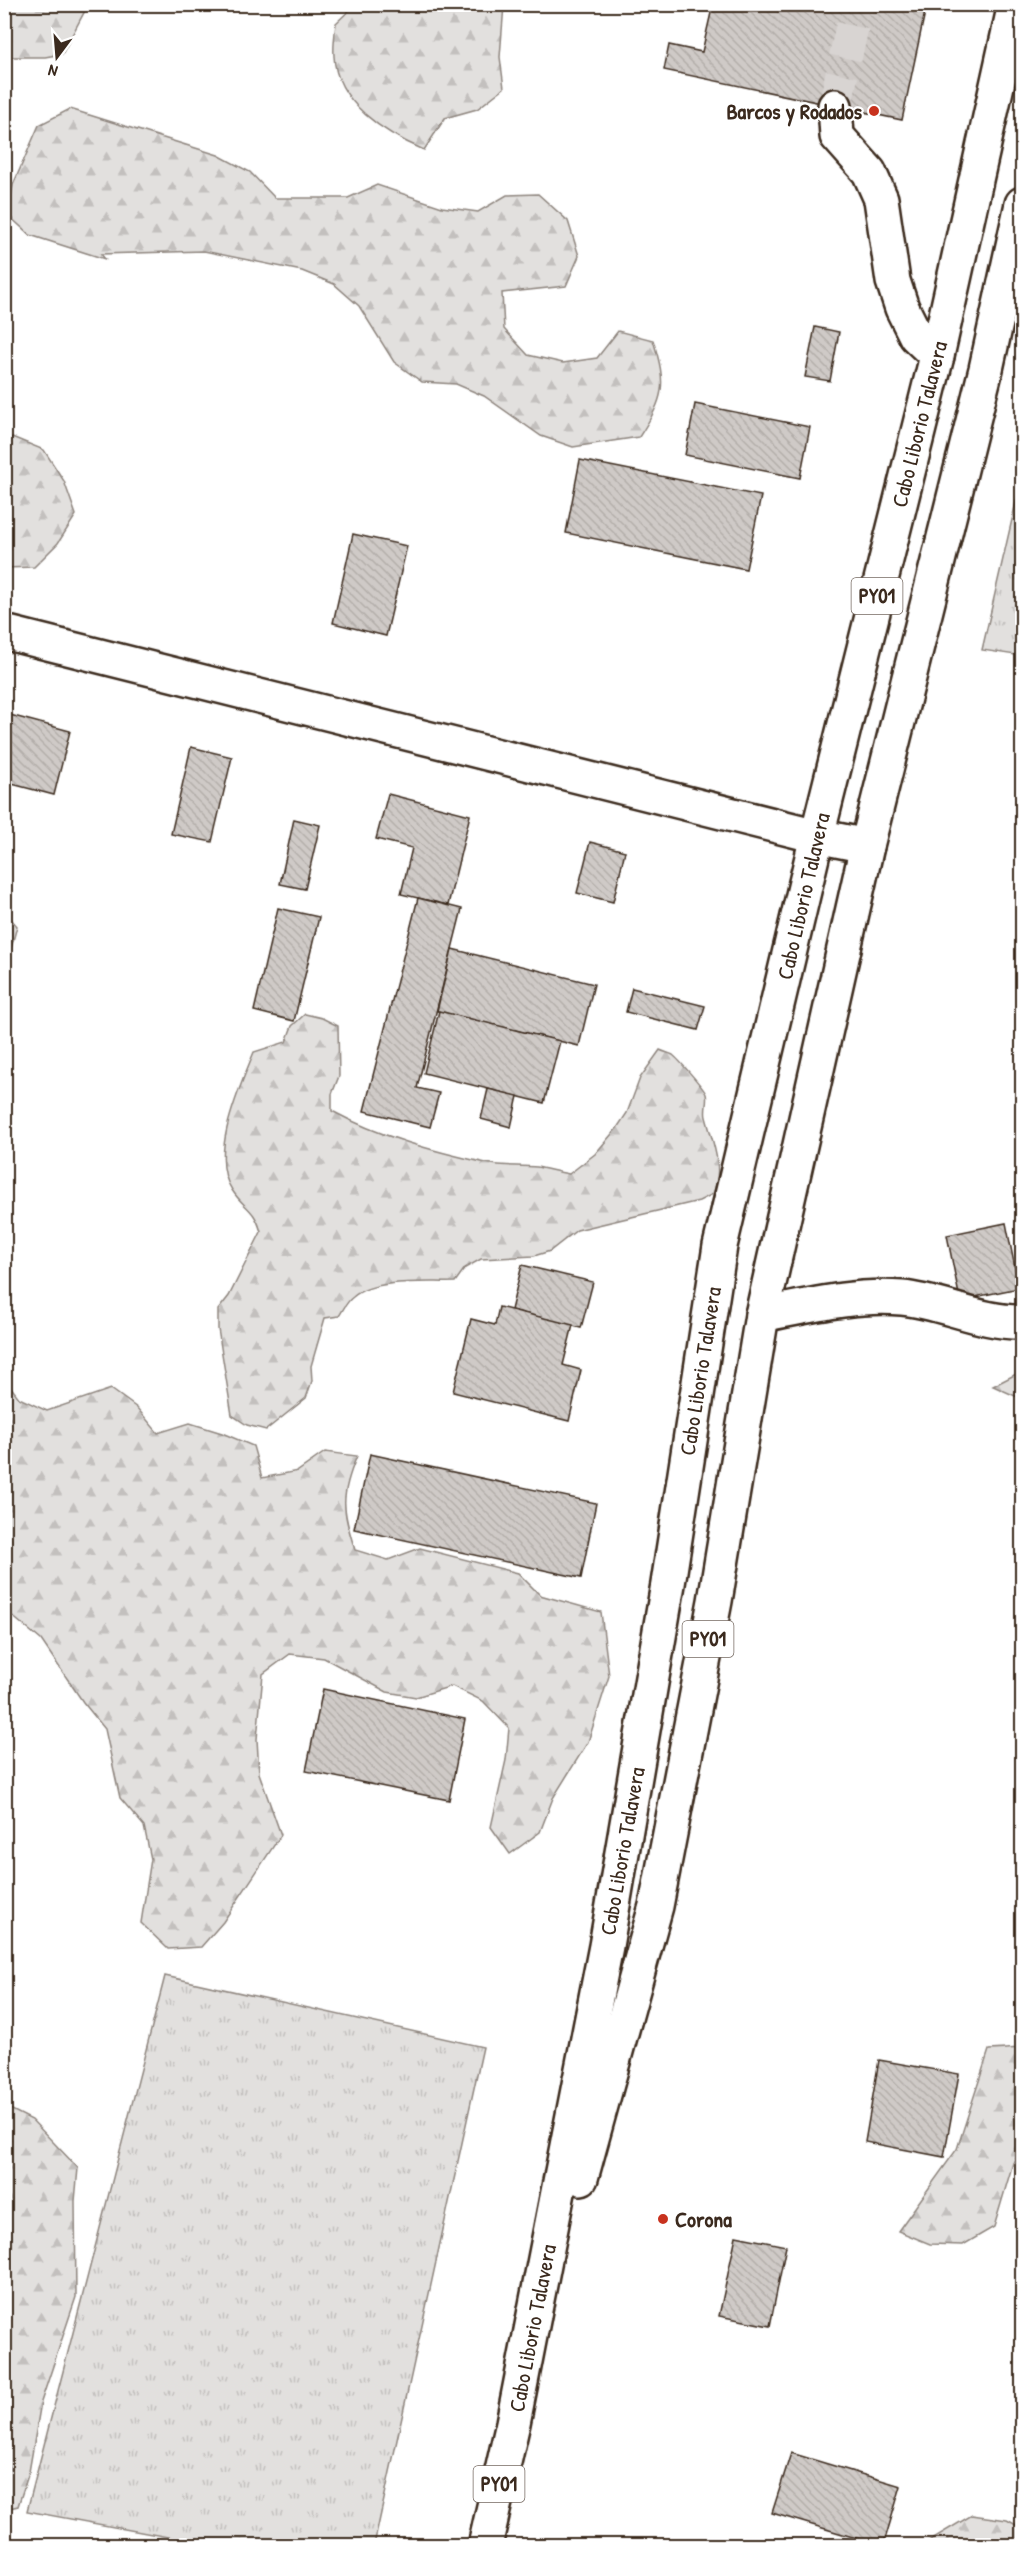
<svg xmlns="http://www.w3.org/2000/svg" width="1027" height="2550" font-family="'Patrick Hand',sans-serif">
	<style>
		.grass { fill: url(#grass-tufts); stroke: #8e857e; stroke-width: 1.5 }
		.forest { fill: url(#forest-firs); stroke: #8e857e; stroke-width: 1.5 }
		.building { fill: url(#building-back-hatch); stroke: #3b2a1e; stroke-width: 1.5 }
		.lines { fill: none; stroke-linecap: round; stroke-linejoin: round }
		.minor-tunnel { stroke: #d8d4d2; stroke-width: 33; stroke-dasharray: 33 16; stroke-linecap: butt }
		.minor-casing { stroke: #3b2a1e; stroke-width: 38 }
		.highway-casing { stroke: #3b2a1e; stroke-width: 38 }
		.minor { stroke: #fff; stroke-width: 33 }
		.highway { stroke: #fff; stroke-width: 33 }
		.poi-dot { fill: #c8321e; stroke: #fff; stroke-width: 2 }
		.labels { text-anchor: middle; stroke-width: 4.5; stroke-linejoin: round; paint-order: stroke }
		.shield { fill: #fff; stroke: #766a62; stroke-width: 1.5 }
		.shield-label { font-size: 21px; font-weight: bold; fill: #3b2a1e }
		.poi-label { font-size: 22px; font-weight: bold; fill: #3b2a1e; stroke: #fff; text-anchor: end }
		.street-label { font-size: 22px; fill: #3b2a1e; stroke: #fff }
	</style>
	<defs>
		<pattern id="grass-tufts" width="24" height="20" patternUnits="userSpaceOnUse" patternTransform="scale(1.5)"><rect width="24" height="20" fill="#e2e0de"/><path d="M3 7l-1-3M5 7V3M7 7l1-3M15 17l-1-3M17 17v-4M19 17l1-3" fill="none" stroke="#c3c0be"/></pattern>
		<pattern id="forest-firs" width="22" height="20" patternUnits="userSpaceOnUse" patternTransform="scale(1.5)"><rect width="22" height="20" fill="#e2e0de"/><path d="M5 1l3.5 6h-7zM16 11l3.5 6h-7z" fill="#c3c0be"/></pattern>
		<pattern id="building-back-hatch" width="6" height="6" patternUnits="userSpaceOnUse" patternTransform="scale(1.5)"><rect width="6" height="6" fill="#cfcac7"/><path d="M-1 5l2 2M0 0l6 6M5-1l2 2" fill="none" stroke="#b3aeaa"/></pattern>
	</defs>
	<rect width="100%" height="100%" fill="#fff"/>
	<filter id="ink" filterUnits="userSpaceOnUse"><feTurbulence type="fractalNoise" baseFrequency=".0167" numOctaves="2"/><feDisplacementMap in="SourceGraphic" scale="12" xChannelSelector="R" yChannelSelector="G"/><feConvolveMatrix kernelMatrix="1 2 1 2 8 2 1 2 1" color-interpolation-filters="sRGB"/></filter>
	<g filter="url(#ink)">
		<!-- grass -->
		<g class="grass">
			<polygon points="1022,476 1022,656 982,650"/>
			<polygon points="165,1976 483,2047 374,2545 211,2545 27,2511"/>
		</g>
		<!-- forest -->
		<g class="forest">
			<polygon points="5,4 88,4 88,5 62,54 45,57 5,57"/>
			<path d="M355,5H504L500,57L504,88L477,109L445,118L424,150C386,134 336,103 334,56C333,45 335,34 336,23Z"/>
			<path d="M70,109L218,155L250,172L275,198H348L377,185L442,207L478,212L507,195L538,194L568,221L579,256L566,286L502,293L504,329L528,355L563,363L597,358L618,331L653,340C667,385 665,397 639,437L573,447L541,436L484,396L456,384L422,382L394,362L359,306L334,284L302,271L204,251L101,254L105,259L30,235L8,215L13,185L39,125Z"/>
			<polygon points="12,437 44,450 64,481 76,515 58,543 34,567 5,568 5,441"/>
			<polygon points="5,912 17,926 8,960 11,993 5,1017"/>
			<path d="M305,1014L322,1018L338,1026L339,1076L332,1094V1111C380,1137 433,1151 486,1163C502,1167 520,1165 537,1167C547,1169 558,1172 569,1174L595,1154L617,1128L627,1113L640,1078L660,1050C664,1052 669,1053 673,1055C677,1058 704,1088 706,1094C708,1101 704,1110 706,1117C713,1144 724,1167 713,1194L699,1201L577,1230L550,1251L534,1256L481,1259L465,1268L455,1282C428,1283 374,1278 353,1297C347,1301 343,1310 339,1316L325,1318L311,1366L312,1381L306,1398L266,1430L247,1425L232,1415L218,1329V1310L229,1296L261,1232C254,1207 244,1209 232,1190C208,1155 240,1087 254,1052L286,1042L292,1026Z"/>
			<polygon points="1022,1371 1022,1399 993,1386"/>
			<path d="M4,1378L19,1398L47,1411L111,1389L137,1408L158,1433L190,1423L222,1433L253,1446L262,1478L298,1471L325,1452L357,1456C340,1496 342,1509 355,1550L388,1560L420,1548L518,1573L540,1595L601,1612L609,1676L588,1742L553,1798L540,1832L510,1854L491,1827L506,1760L509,1728L483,1701L452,1686L416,1697L387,1692L324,1658L290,1654L263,1674L257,1739L259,1773L281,1835L223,1922L201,1947L168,1949L141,1923L151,1859L144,1826L120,1798L105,1729L83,1702L41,1640L5,1610Z"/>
			<polygon points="1022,2048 1022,2146 1013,2163 994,2227 963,2245 930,2244 898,2231 957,2149 989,2050"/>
			<polygon points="4,2106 32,2120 78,2168 75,2201 76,2297 41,2402 29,2472 18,2506 5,2509"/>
			<polygon points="972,2515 1007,2520 1022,2528 1022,2545 922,2545"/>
		</g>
		<!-- building -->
		<g class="building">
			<polygon points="713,4 888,4 925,12 902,120 664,70 669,45 702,52"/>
			<polygon points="815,327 839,332 830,381 805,377"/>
			<polygon points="695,404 810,427 800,478 685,455"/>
			<polygon points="580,460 761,496 746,569 566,533"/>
			<polygon points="353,534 407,546 386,636 333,623"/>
			<polygon points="10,715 70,731 54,795 4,782 4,738"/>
			<polygon points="191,747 232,757 212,842 171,834"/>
			<polygon points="388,794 470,815 448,905 401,894 412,848 376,839"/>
			<polygon points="294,819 320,825 305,889 280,884"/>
			<polygon points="590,842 625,851 613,902 577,893"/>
			<polygon points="418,898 462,909 417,1088 439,1093 430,1127 364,1111"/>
			<polygon points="278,908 319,917 294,1021 254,1011"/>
			<polygon points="452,949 594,984 579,1046 437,1011"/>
			<polygon points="632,988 705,1006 698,1030 626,1012"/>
			<polygon points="439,1011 560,1041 544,1103 424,1073"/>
			<polygon points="488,1089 518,1096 511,1127 481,1119"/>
			<polygon points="1006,1223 1019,1288 960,1300 947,1235"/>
			<polygon points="522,1265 593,1282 581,1328 511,1310"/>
			<polygon points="499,1307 573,1325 563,1365 581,1370 569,1421 453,1392 471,1319 495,1325"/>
			<polygon points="370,1454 596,1503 581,1578 354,1529"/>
			<polygon points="323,1689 465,1719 449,1800 306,1771"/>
			<polygon points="879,2060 959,2074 944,2157 865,2142"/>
			<polygon points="736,2236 786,2246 770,2326 719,2316"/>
			<polygon points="791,2453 901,2486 883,2546 772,2513"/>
		</g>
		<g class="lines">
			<!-- minor-tunnel -->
			<polyline class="minor-tunnel" points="835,106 857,4"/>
			<!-- minor casing -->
			<g class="minor-casing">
				<g id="minor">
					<polyline points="835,106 837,136 869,172 881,199 893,281 902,308 916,336 937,356"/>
					<polyline points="4,632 817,836 867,846"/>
					<path d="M762,1315C808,1306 854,1294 902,1298C943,1302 981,1323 1022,1322"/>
				</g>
			</g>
			<!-- highway casing -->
			<g class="highway-casing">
				<g id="highway">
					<polyline points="581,2178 656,1906 715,1601 762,1315 867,846 986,369 1022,204"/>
					<polyline points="485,2546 513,2423 606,1946 668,1584 720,1246 817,836 937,356 1015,4"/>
				</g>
			</g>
			<!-- minor -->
			<use href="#minor" class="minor"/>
			<!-- highway -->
			<use href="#highway" class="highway"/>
		</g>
	</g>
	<!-- markers -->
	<g class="poi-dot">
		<circle cx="874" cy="111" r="6"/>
		<circle cx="663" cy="2219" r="6"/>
	</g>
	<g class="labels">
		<!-- shield labels -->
		<g class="shield">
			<rect x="851.5" y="578" width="51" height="36" rx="4.5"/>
			<rect x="682.5" y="1621" width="51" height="36" rx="4.5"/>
			<rect x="473.5" y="2466" width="51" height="36" rx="4.5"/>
		</g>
		<g class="shield-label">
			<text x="877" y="603">PY01</text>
			<text x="708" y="1646">PY01</text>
			<text x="499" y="2491">PY01</text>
		</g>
		<!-- poi labels -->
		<g class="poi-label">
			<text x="862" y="119">Barcos y Rodados</text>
			<text x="675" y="2227" text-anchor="start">Corona</text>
		</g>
		<!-- street labels -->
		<g class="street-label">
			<text transform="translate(919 424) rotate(-76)" y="8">Cabo Liborio Talavera</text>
			<text transform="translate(803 896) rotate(-77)" y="8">Cabo Liborio Talavera</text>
			<text transform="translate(700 1371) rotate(-81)" y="8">Cabo Liborio Talavera</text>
			<text transform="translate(622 1851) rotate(-80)" y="8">Cabo Liborio Talavera</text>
			<text transform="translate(532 2328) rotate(-79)" y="8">Cabo Liborio Talavera</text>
		</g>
	</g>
	<!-- margin -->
	<rect width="1027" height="2550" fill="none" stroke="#fff" stroke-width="24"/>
	<rect x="12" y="12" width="1003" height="2526" fill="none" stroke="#3b2a1e" stroke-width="2" filter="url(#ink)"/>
	<!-- north arrow -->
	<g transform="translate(57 57) rotate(196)" stroke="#ffffff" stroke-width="4.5" paint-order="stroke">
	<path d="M0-4.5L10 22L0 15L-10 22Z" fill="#3b2a1e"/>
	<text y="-9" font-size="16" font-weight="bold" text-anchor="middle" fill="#3b2a1e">N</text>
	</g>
</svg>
